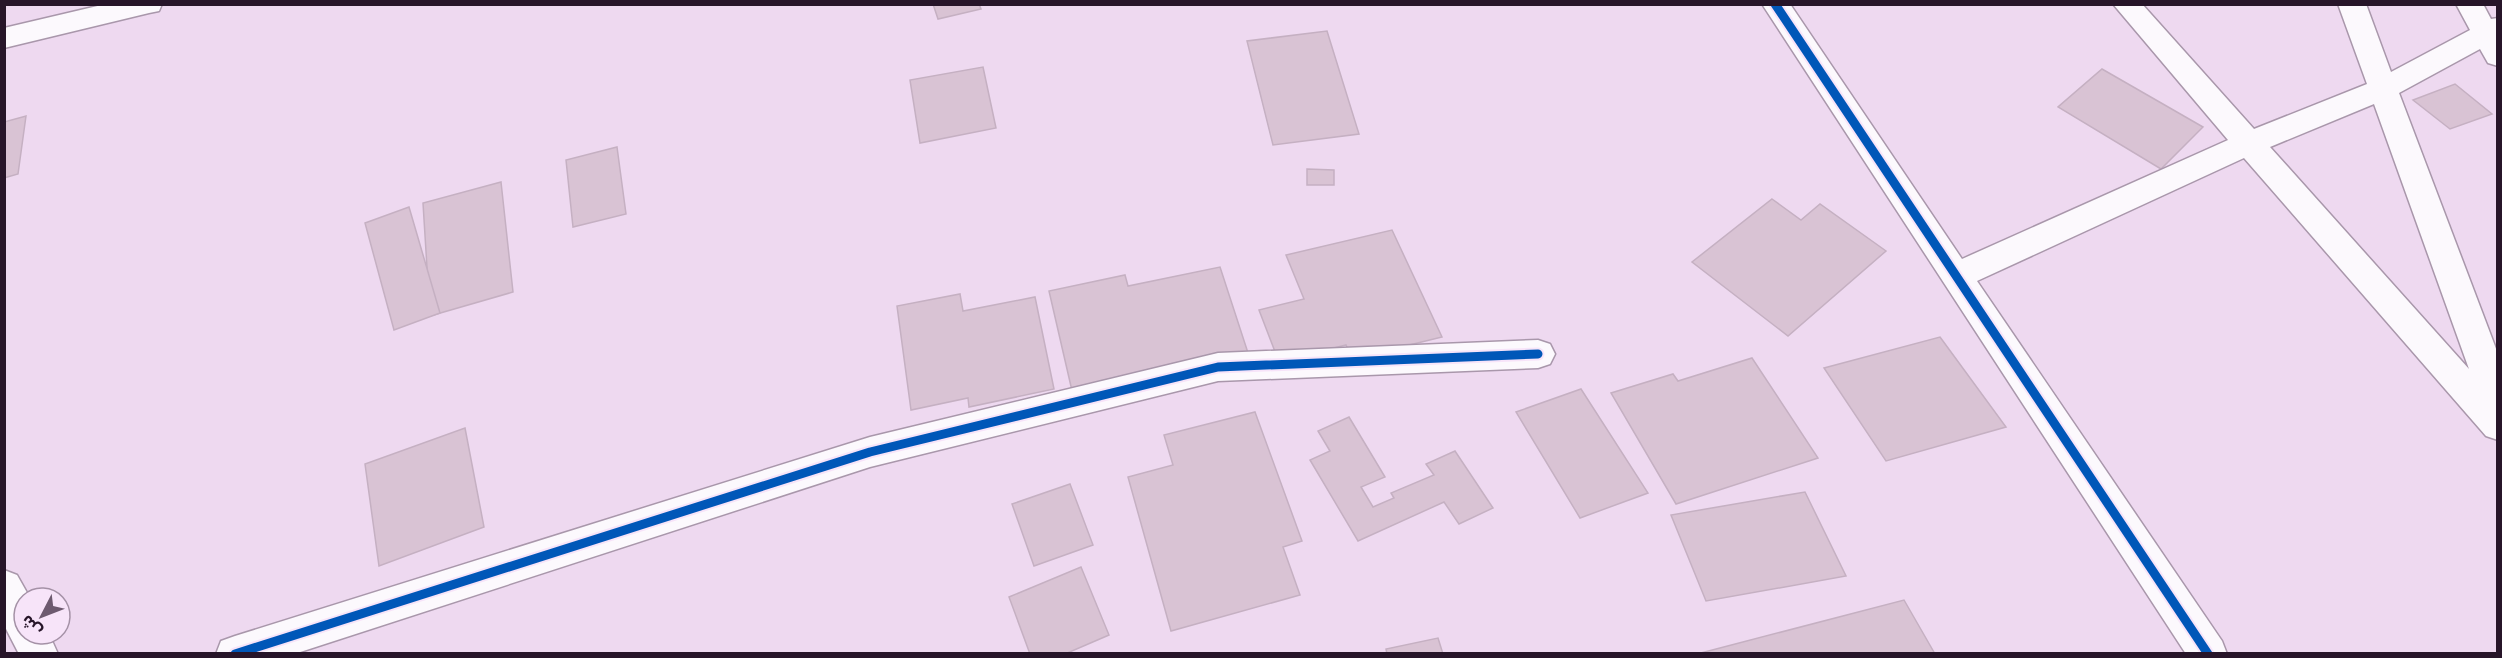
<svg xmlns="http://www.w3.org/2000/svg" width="2502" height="658" font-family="'Sofia Sans Condensed','Noto Sans Arabic',sans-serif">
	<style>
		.building { fill: #d9c3d4; stroke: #c5b0c2; stroke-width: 1.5 }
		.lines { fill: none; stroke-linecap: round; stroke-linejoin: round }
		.street-casing { stroke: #a997ab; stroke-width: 3 }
		.street { fill: #fcf9fd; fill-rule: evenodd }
		.cycleway-casing { stroke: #f7e4f9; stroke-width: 13 }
		.cycleway { stroke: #0057b8; stroke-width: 9 }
	</style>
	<rect width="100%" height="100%" fill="#eed9f0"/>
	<!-- building -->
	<g class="building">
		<polygon points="933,4 979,4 981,9 938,19"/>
		<polygon points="1327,31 1359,134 1273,145 1247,41"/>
		<polygon points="983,67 996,128 920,143 910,80"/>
		<polygon points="2102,69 2203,127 2161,169 2058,107"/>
		<polygon points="2455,84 2492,114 2450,129 2413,100"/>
		<polygon points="26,116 18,174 4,178 4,122"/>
		<polygon points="617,147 626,214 573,227 566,160"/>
		<polygon points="1307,169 1334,170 1334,185 1307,185"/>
		<polygon points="501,182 513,292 430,316 423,203"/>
		<polygon points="1772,199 1801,220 1820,204 1886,251 1788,336 1692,262"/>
		<polygon points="409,207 440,313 394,330 365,223"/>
		<polygon points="1392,230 1442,337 1352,359 1346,345 1279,362 1259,310 1304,299 1286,255"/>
		<polygon points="1220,267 1249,356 1073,395 1049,291 1125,275 1128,286"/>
		<polygon points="960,294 963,311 1035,297 1054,389 969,407 968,398 911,410 897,306"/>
		<polygon points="1940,337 2006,427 1886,461 1824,368"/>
		<polygon points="1752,358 1818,458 1676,504 1611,393 1673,374 1678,381"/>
		<polygon points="1581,389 1648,493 1580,518 1516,412"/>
		<polygon points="1255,412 1302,541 1283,547 1300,595 1171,631 1128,477 1173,465 1164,435"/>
		<polygon points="1349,417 1385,477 1361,487 1373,507 1394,498 1391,493 1434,475 1426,464 1455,451 1493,508 1459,524 1444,502 1358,541 1310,460 1330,451 1318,431"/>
		<polygon points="465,428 484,527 379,566 365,464"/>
		<polygon points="1070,484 1093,545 1034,566 1012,504"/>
		<polygon points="1805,492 1846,576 1706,601 1671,515"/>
		<polygon points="1081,567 1109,635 1065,654 1030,654 1009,597"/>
		<polygon points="1904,600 1935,654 1697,654"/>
		<polygon points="1438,638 1443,654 1387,654 1386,649"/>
	</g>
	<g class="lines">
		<!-- street casing -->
		<g class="street-casing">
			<g id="street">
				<polygon points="106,4 162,4 159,11 149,13 4,48 4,28"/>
				<path d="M1762,4H1790L1962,259L2228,140L2113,4H2142L2254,129L2367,84L2338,4H2366L2391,72L2470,30L2456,4H2483L2491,19L2498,18V66L2488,63L2480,49L2399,93L2498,354V440L2486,436L2244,158L1977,281L2222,641L2227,654H2186ZM2374,104L2469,369L2270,147Z"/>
				<polygon points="1538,340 1550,344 1555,354 1550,364 1538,368 1218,381 870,467 294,654 216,654 221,641 235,636 870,437 1218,353"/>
				<polygon points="4,570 17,575 30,598 24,598 24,634 49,634 58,654 19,654 4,625"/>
			</g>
		</g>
		<!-- street -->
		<use href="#street" class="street"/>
		<!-- cycleway casing -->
		<g class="cycleway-casing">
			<g id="cycleway">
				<polyline points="1775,4 2208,654"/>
				<polyline points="235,654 870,452 1218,367 1538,354"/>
			</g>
		</g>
		<!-- cycleway -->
		<use href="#cycleway" class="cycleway"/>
	</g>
	<!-- border -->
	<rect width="2502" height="658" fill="none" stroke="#271529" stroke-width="12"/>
	<!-- north arrow -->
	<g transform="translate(42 616) rotate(228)"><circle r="28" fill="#f7e4f9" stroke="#a491a6" stroke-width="1.5"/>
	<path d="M0-4.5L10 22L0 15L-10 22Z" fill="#6d5a6f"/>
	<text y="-9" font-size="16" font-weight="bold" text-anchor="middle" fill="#271529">ش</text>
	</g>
</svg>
